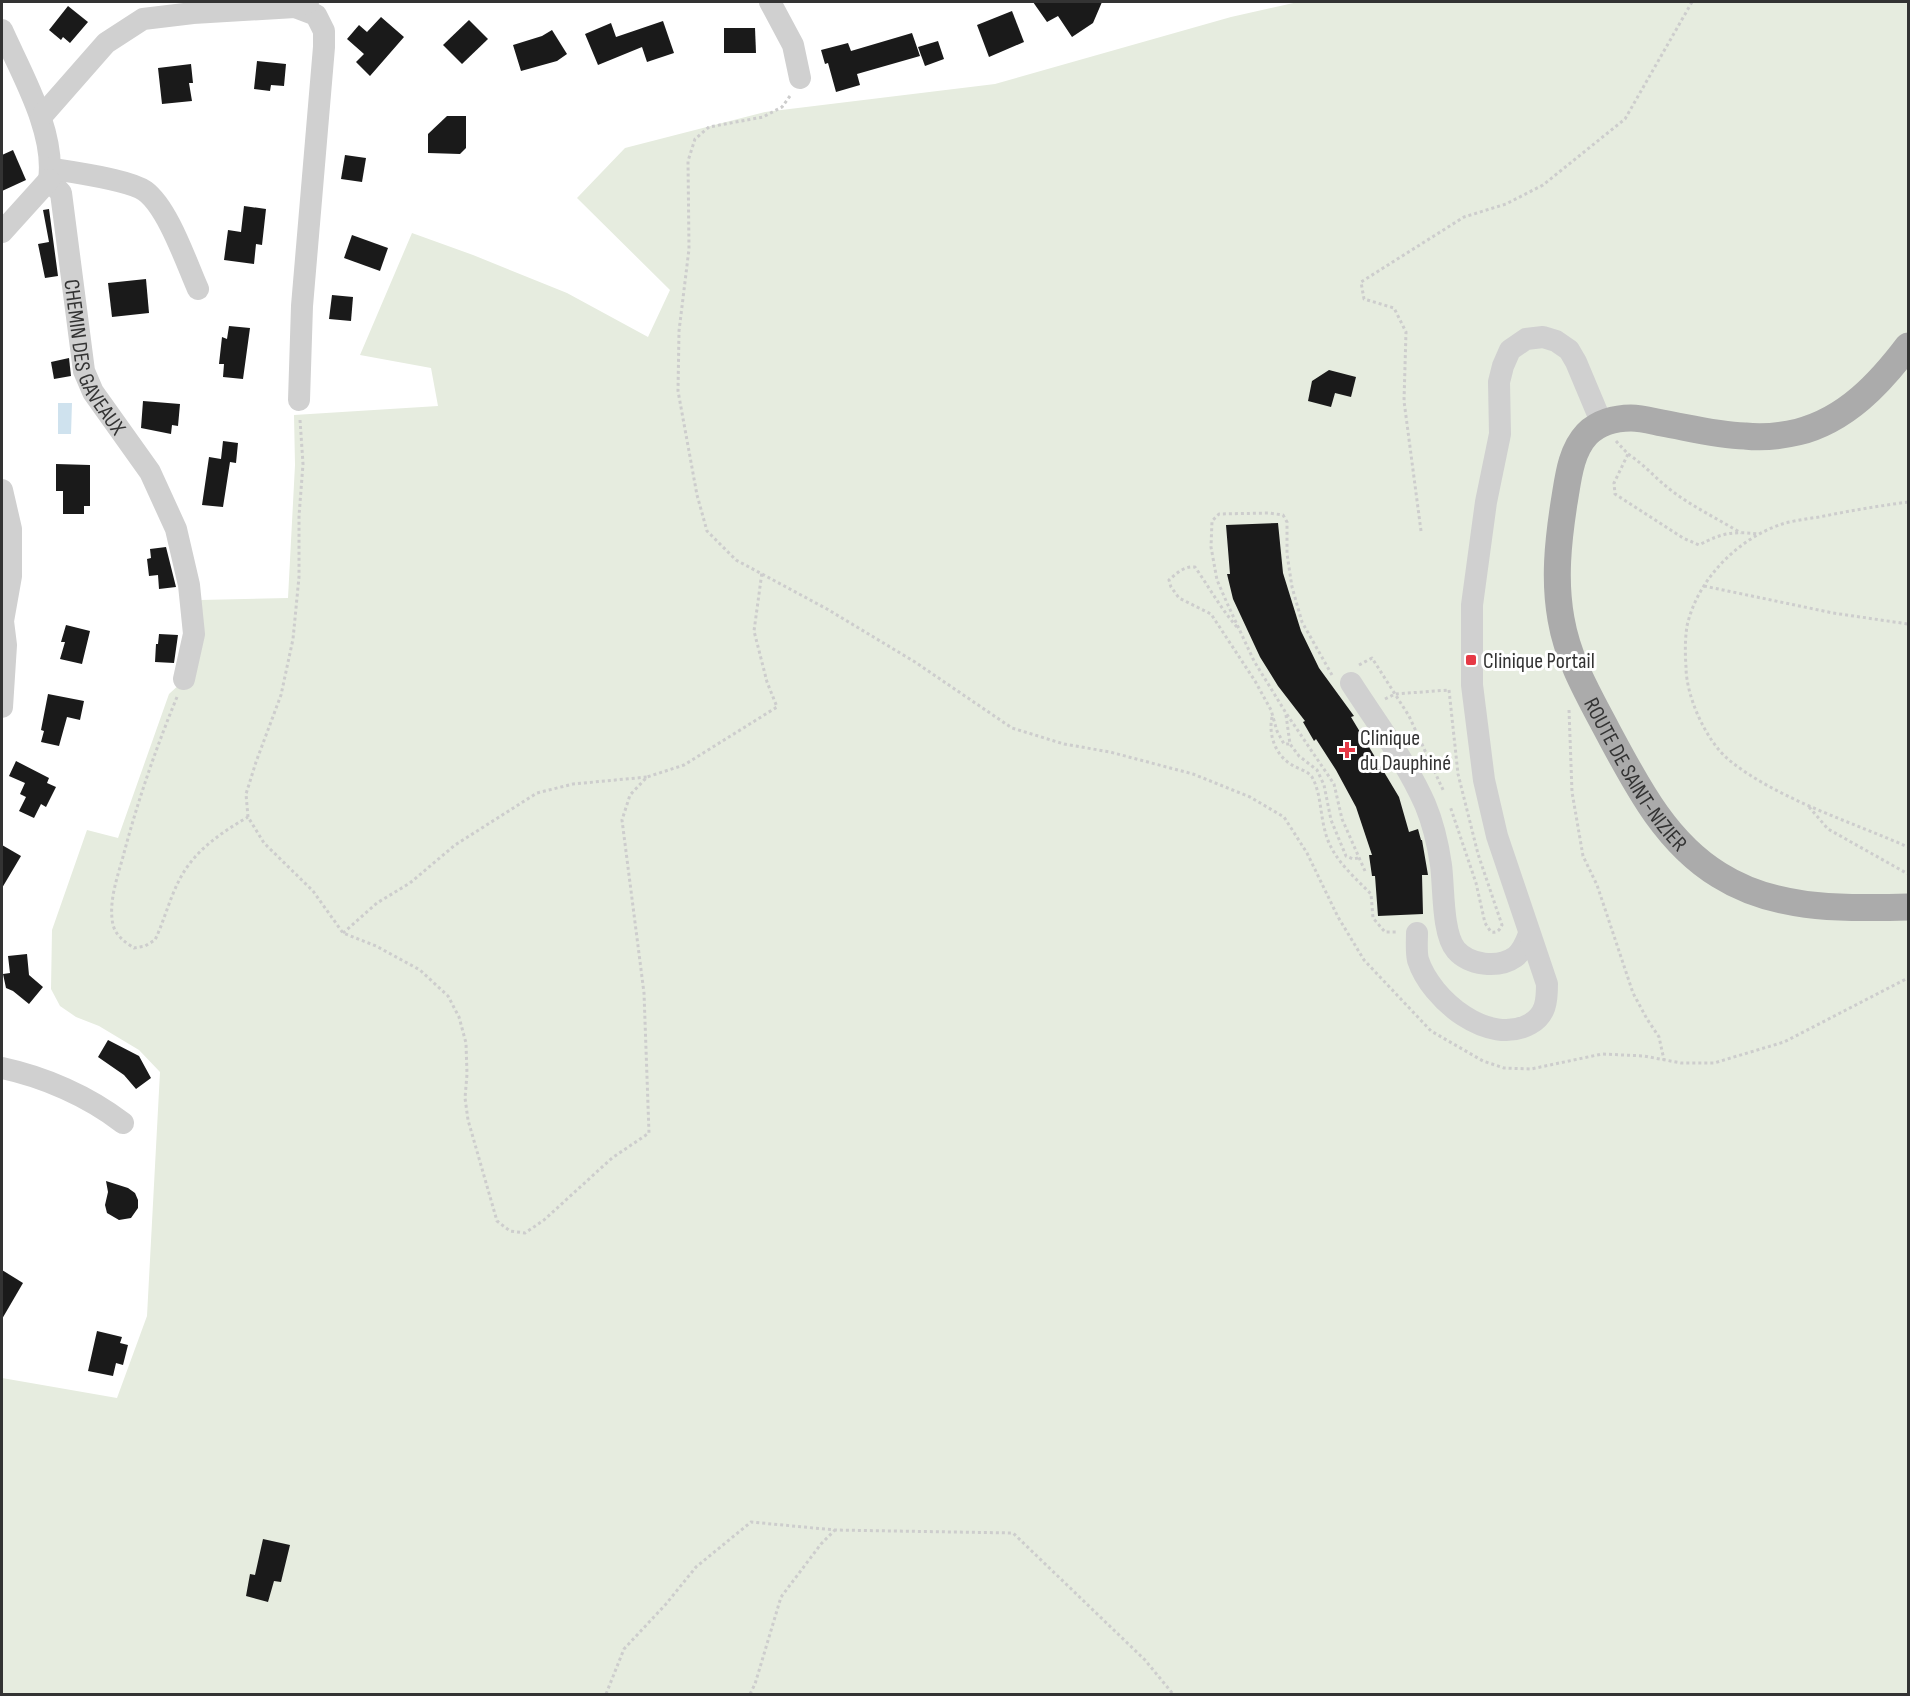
<svg xmlns="http://www.w3.org/2000/svg" width="1910" height="1696" font-family="'Sofia Sans Condensed',sans-serif">
	<style>
		.green { fill: #e6ecdf }
		.water { fill: #cfe2ee }
		.building { fill: #1a1a1a }
		.lines { fill: none; stroke-linecap: round; stroke-linejoin: round }
		.path { stroke: #cdcdcd; stroke-width: 3; stroke-dasharray: 3 3; stroke-linecap: butt }
		.minor { stroke: #d0d0d0; stroke-width: 22 }
		.major { stroke: #ababab; stroke-width: 27 }
		.poi-dot { fill: #e63946; stroke: #fff; stroke-width: 2 }
		.labels { text-anchor: middle; stroke-width: 6; stroke-linejoin: round; paint-order: stroke }
		.street-label { font-size: 22px; fill: #333; stroke: #fff }
		.poi-label { font-size: 22px; fill: #333; stroke: #fff; text-anchor: start }
	</style>
	<rect width="100%" height="100%" fill="#fff"/>
	<!-- green -->
	<polygon class="green" points="1298,2 1908,2 1908,1694 2,1694 2,1378 117,1398 147,1316 160,1072 139,1050 99,1026 76,1017 60,1006 51,989 52,930 87,830 118,838 169,694 194,671 200,600 288,598 295,465 294,415 438,406 431,368 360,355 412,233 473,255 567,293 648,337 670,290 577,198 625,148 765,112 995,84 1231,17"/>
	<!-- water -->
	<polygon class="water" points="58,403 72,403 71,434 58,434"/>
	<!-- building -->
	<g class="building">
		<polygon points="1033,2 1102,2 1093,23 1072,37 1058,16 1047,22"/>
		<polygon points="68,6 88,22 70,43 63,37 61,40 49,30"/>
		<polygon points="1012,11 1024,42 989,57 977,25"/>
		<polygon points="381,17 404,37 370,76 356,62 364,54 347,39 359,25 367,32"/>
		<polygon points="469,20 488,39 462,64 443,45"/>
		<polygon points="663,21 674,53 647,62 642,47 598,65 585,34 611,23 616,37"/>
		<polygon points="724,28 755,28 756,53 724,53"/>
		<polygon points="552,30 567,54 557,61 521,71 513,45 542,36"/>
		<polygon points="912,33 920,56 857,74 860,85 836,92 828,63 825,64 821,50 848,43 851,51"/>
		<polygon points="938,41 944,59 925,66 918,47"/>
		<polygon points="257,61 286,64 284,86 271,85 270,91 254,89"/>
		<polygon points="191,64 193,83 189,83 192,101 162,104 158,68"/>
		<polygon points="447,116 466,116 466,148 460,154 428,153 428,134"/>
		<polygon points="13,150 26,180 2,191 2,155"/>
		<polygon points="345,155 366,158 362,182 341,179"/>
		<polygon points="244,206 266,209 262,245 256,244 254,264 224,260 228,230 241,232"/>
		<polygon points="49,209 58,276 45,278 38,244 49,242 43,210"/>
		<polygon points="352,235 388,248 380,271 344,258"/>
		<polygon points="146,279 149,313 112,317 108,283"/>
		<polygon points="332,295 353,297 351,321 329,319"/>
		<polygon points="229,326 250,328 243,379 223,377 224,364 219,364 222,337 227,339"/>
		<polygon points="69,358 71,376 54,379 51,362"/>
		<polygon points="1329,370 1356,377 1351,397 1335,393 1331,407 1308,401 1312,381"/>
		<polygon points="143,401 180,404 178,426 172,425 171,434 141,428"/>
		<polygon points="223,441 238,443 236,463 230,462 223,507 202,505 209,457 221,459"/>
		<polygon points="56,464 90,465 90,506 84,506 84,514 63,514 63,491 56,491"/>
		<polygon points="1278,523 1283,573 1301,631 1319,668 1354,716 1351,717 1399,797 1409,832 1418,829 1421,840 1422,840 1428,875 1422,875 1423,914 1378,916 1375,876 1372,876 1369,855 1372,855 1356,807 1336,770 1316,739 1314,741 1303,722 1305,721 1278,686 1260,657 1233,599 1227,574 1230,574 1226,525"/>
		<polygon points="166,547 176,587 159,589 158,575 149,576 147,559 151,558 150,549"/>
		<polygon points="66,625 90,631 82,664 60,659 65,642 61,642"/>
		<polygon points="159,634 178,635 174,663 155,662 156,644 158,644"/>
		<polygon points="48,694 84,701 80,720 67,717 59,746 41,742 44,731 41,730"/>
		<polygon points="16,761 49,778 47,783 56,787 46,807 41,804 34,818 19,811 26,797 20,794 25,783 9,776"/>
		<polygon points="2,845 21,856 2,888"/>
		<polygon points="27,954 29,975 43,987 29,1004 13,991 6,988 3,974 10,973 8,956"/>
		<polygon points="108,1040 139,1056 151,1078 136,1089 124,1075 98,1057"/>
		<polygon points="106,1181 128,1188 135,1193 138,1200 138,1208 131,1218 119,1220 107,1213 105,1205 108,1192"/>
		<polygon points="2,1270 23,1283 2,1319"/>
		<polygon points="97,1331 122,1337 120,1343 128,1345 123,1365 116,1363 113,1376 88,1371"/>
		<polygon points="263,1539 290,1545 281,1582 274,1581 268,1602 246,1596 250,1574 255,1575"/>
	</g>
	<g class="lines">
		<!-- path -->
		<g class="path">
			<polyline points="790,96 782,107 763,117 709,127 695,139 688,161 689,249 679,331 678,391 697,495 707,531 736,560 827,609 915,662 1012,728 1064,744 1110,752 1193,774 1250,797 1284,817 1307,853 1338,917 1364,960 1431,1031 1483,1061 1504,1068 1531,1069 1602,1054 1644,1056 1681,1063 1714,1063 1784,1042 1908,978"/>
			<polyline points="300,420 303,464 299,516 299,577 293,639 281,695 256,762 246,794 248,817 264,843 313,891 343,933 376,946 420,970 448,996 459,1017 466,1043 467,1074 465,1098 468,1120 497,1221 510,1231 525,1233 544,1220 612,1158 649,1133 644,993 622,820 630,795 647,777 684,765 777,707 767,682 754,631 762,572"/>
			<path d="M1616,441L1628,454L1614,483L1615,494L1683,538L1699,545C1722,533 1732,531 1758,534"/>
			<path d="M1628,454C1645,465 1656,479 1672,491C1693,507 1718,519 1741,533"/>
			<path d="M1908,502C1878,506 1849,511 1819,517C1805,519 1791,521 1779,525C1735,541 1697,581 1687,626C1685,639 1685,653 1686,667C1686,696 1706,741 1729,760C1777,799 1852,822 1908,847"/>
			<polyline points="1421,531 1404,401 1406,332 1394,308 1364,299 1361,282 1464,217 1506,204 1543,185 1625,119 1692,2"/>
			<polyline points="1704,586 1833,613 1908,624"/>
			<path d="M1237,627C1221,609 1209,587 1195,567C1184,566 1177,573 1169,580L1171,587L1179,598L1211,614L1255,681L1271,710L1277,731L1284,744H1290"/>
			<polyline points="1359,665 1372,658 1409,716 1444,792"/>
			<polyline points="1332,675 1302,622 1292,587 1287,554 1287,522 1283,515 1269,513 1219,514 1212,521 1211,547 1217,580 1227,603 1254,661 1286,713 1334,784 1342,819 1365,871"/>
			<path d="M1449,690L1458,774L1478,854L1502,925C1499,931 1497,933 1491,932L1485,923L1476,883L1450,806"/>
			<path d="M177,697C156,748 138,800 124,853C118,876 108,901 113,925C116,936 125,942 134,948L145,946L155,940C165,919 170,896 182,875C197,849 222,832 248,817"/>
			<polyline points="1385,699 1395,694 1449,690"/>
			<polyline points="1569,710 1572,792 1583,856 1597,885 1633,993 1647,1019 1659,1037 1664,1060"/>
			<polyline points="1286,715 1290,744 1299,756 1317,770 1324,785 1331,820 1346,856 1353,859 1358,858"/>
			<path d="M1272,717C1268,735 1276,756 1292,765C1298,769 1307,770 1312,777C1321,793 1320,813 1325,831C1331,857 1353,876 1371,894L1373,918L1385,932H1397"/>
			<polyline points="1809,807 1828,829 1908,874"/>
			<polyline points="343,933 377,903 410,883 455,845 537,793 573,784 647,777"/>
			<polyline points="606,1694 624,1649 666,1604 696,1567 751,1522 835,1530 1013,1533 1145,1660 1173,1694"/>
			<polyline points="750,1694 755,1684 781,1597 821,1544 835,1530"/>
		</g>
		<!-- minor -->
		<g class="minor">
			<polyline points="770,2 793,45 800,78"/>
			<polyline points="295,7 316,15 324,31 324,47 302,306 299,400"/>
			<path id="s1" d="M2,30C21,73 56,132 49,180L61,193L84,371L93,392L150,472L176,529L189,585L194,634L184,679"/>
			<polyline points="41,117 106,43 143,19 193,13 295,7 308,2"/>
			<path d="M50,168C73,173 128,179 145,191C168,208 186,262 198,289"/>
			<polyline points="2,232 49,180"/>
			<polyline points="2,490 11,529 11,576 3,621 6,645 2,707"/>
			<path d="M1351,683C1376,722 1406,761 1425,804C1433,823 1438,844 1441,865C1444,887 1442,934 1456,950C1469,965 1498,969 1515,957C1523,951 1526,942 1529,934"/>
			<path d="M1417,933C1417,941 1416,952 1418,960C1431,1000 1489,1047 1530,1024C1546,1015 1547,1001 1547,984L1497,836L1484,780L1472,685V605L1486,502L1500,434L1499,382L1503,366L1510,350L1526,339L1543,337L1556,341L1569,350L1576,362L1602,424"/>
			<path d="M2,1068C44,1077 88,1096 123,1123"/>
		</g>
		<!-- major -->
		<path class="major" id="s2" d="M1908,346C1880,383 1846,420 1798,432C1781,436 1763,438 1745,436C1717,435 1690,428 1662,423C1652,421 1641,418 1631,418C1615,418 1598,423 1587,434C1570,452 1568,480 1564,503C1558,542 1554,580 1561,619C1568,660 1588,694 1607,730C1636,784 1665,842 1719,875C1776,911 1843,908 1908,907"/>
	</g>
	<!-- markers -->
	<g class="poi-dot">
		<rect x="1465" y="654" width="12" height="12" rx="3"/>
		<path d="M1344 741h6v6h6v6h-6v6h-6v-6h-6v-6h6z"/>
	</g>
	<g class="labels">
		<!-- street labels -->
		<g class="street-label">
			<text dy="8" stroke="none"><textPath href="#s1" startOffset="346">CHEMIN DES GAVEAUX</textPath></text>
			<text dy="8" stroke="none"><textPath href="#s2" startOffset="723">ROUTE DE SAINT-NIZIER</textPath></text>
		</g>
		<!-- poi labels -->
		<g class="poi-label">
			<text x="1483" y="668">Clinique Portail</text>
			<text x="1360" y="745">Clinique<tspan x="1360" dy="25">du Dauphiné</tspan></text>
		</g>
	</g>
	<!-- border -->
	<rect width="1910" height="1696" fill="none" stroke="#333333" stroke-width="6"/>
</svg>
